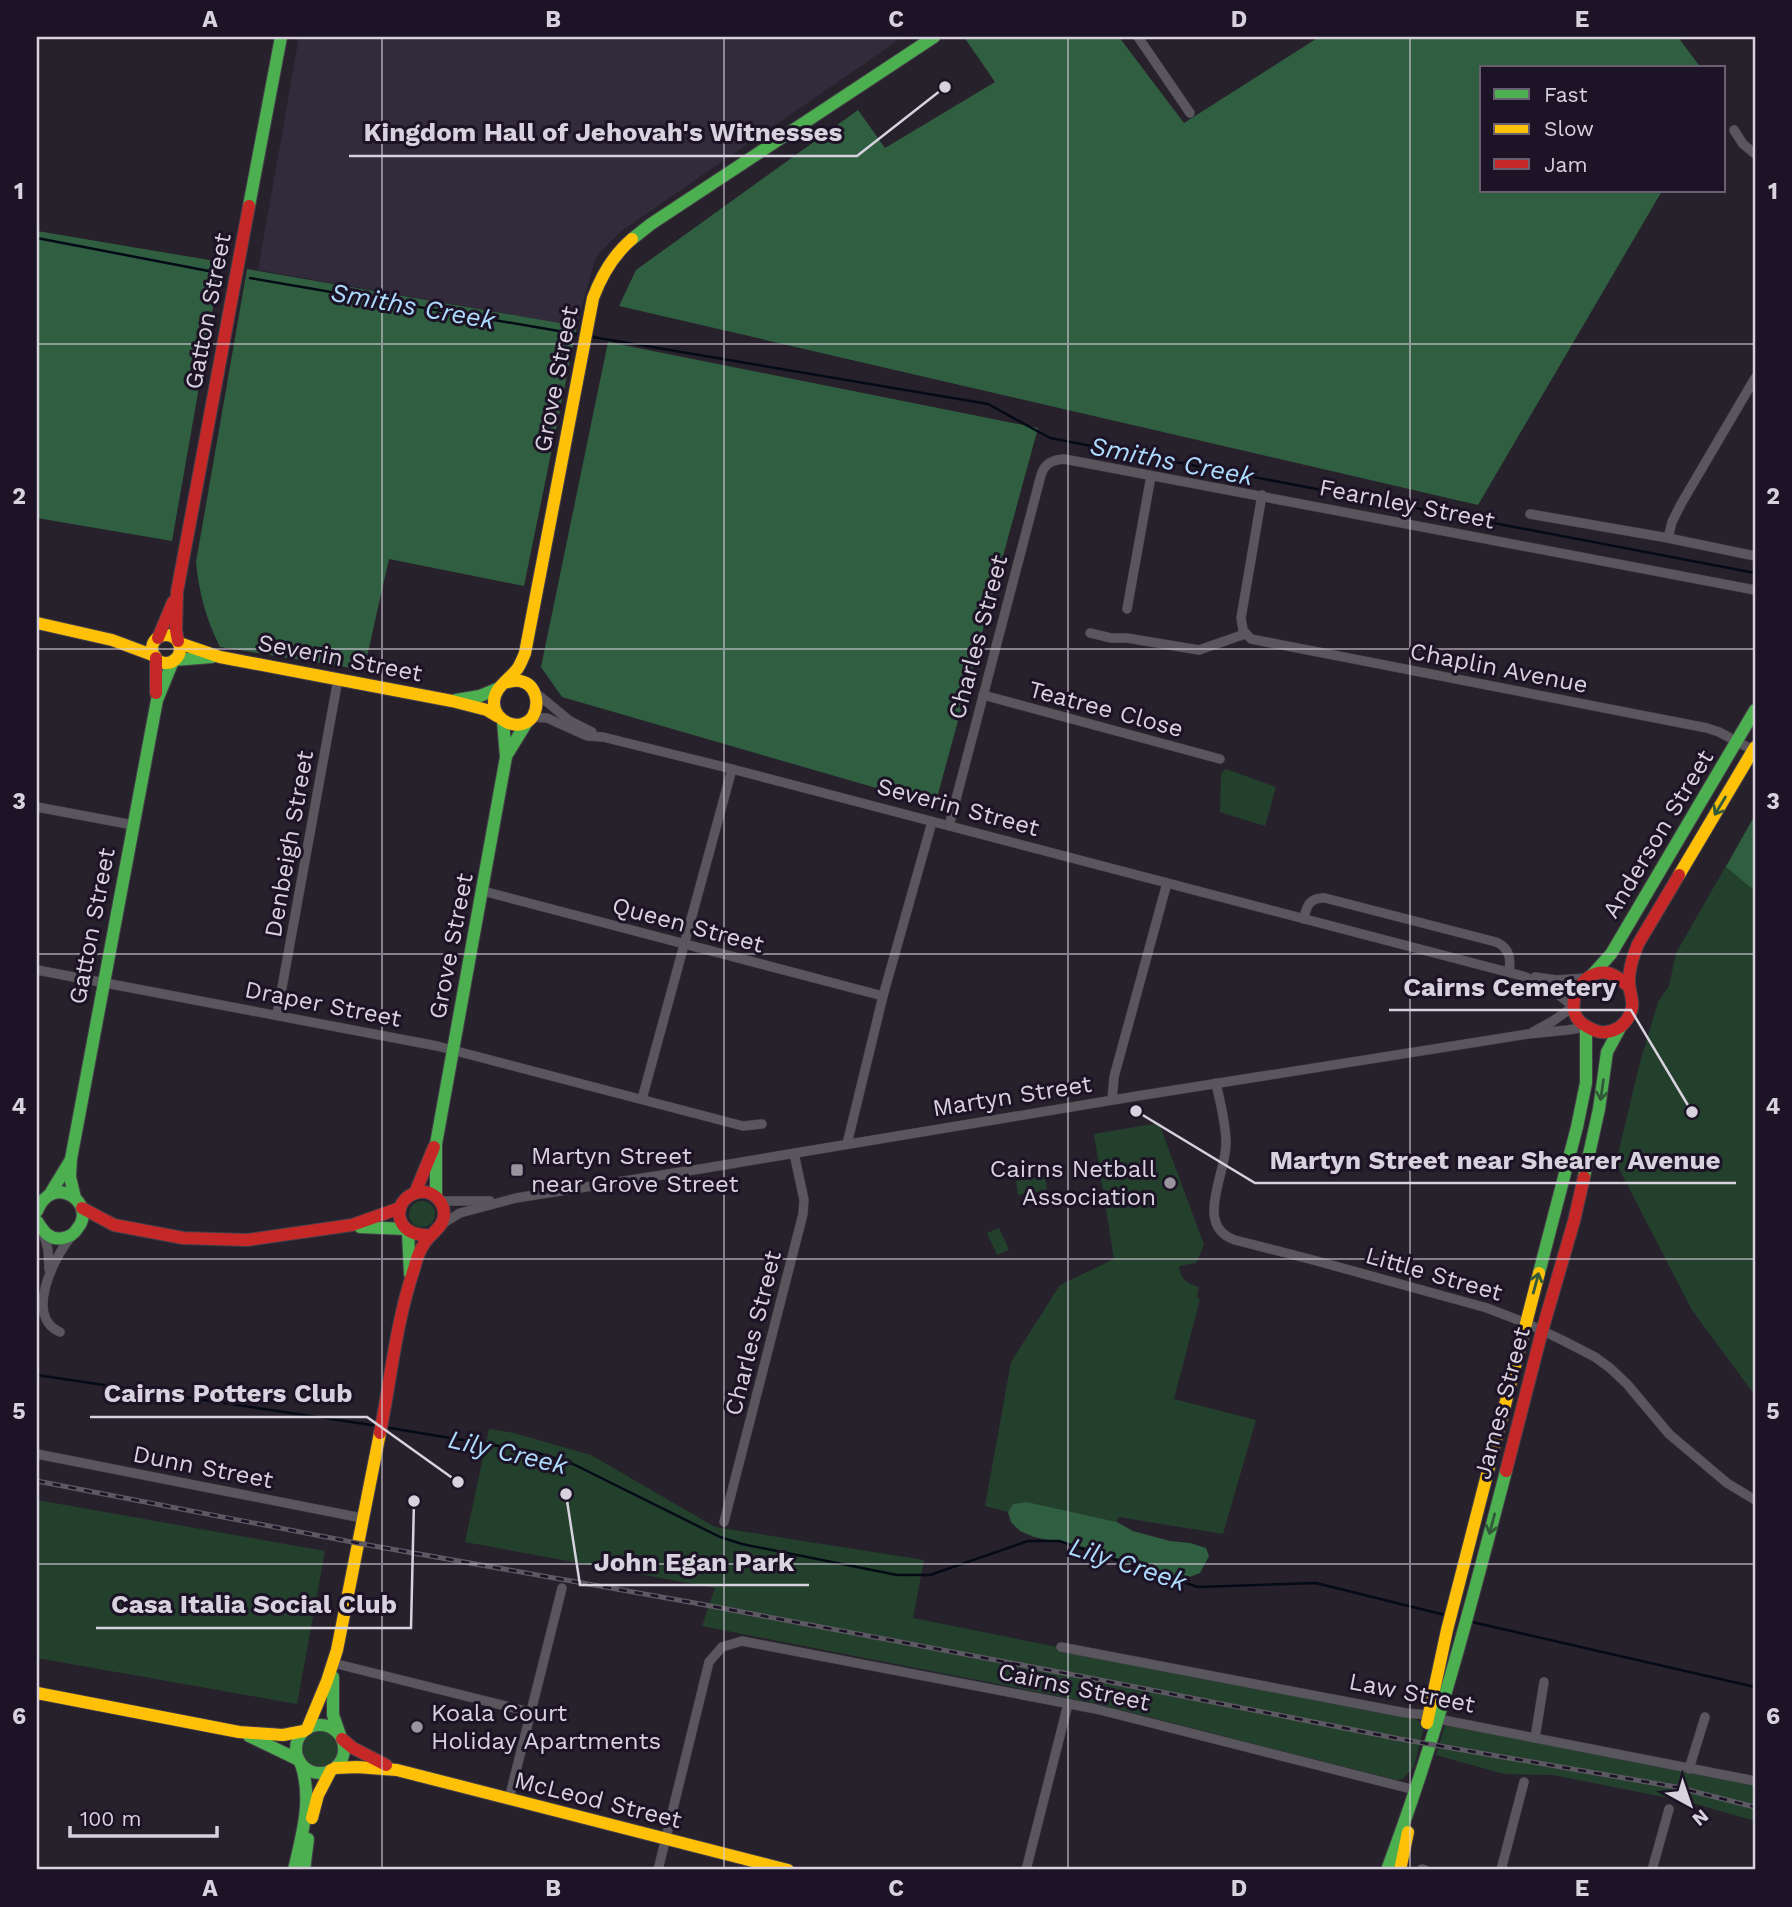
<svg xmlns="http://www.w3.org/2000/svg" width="1792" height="1907" font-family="'Work Sans',sans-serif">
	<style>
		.education { fill: #312b3b }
		.green { fill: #23402d }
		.forest { fill: #305e40 }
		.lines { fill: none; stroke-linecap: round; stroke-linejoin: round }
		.stream { stroke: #040b16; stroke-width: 2.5 }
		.street-casing { stroke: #443f48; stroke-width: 10 }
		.fast-casing { stroke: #443f48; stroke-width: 14 }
		.slow-casing { stroke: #443f48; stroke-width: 14 }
		.jam-casing { stroke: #443f48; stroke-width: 14 }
		.street { stroke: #5a565e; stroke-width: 9 }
		.fast { stroke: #4caf50; stroke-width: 12 }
		.slow { stroke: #ffc107; stroke-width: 12 }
		.jam { stroke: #c62828; stroke-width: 12 }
		.rail-casing { stroke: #5d5962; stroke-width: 5 }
		.rail { stroke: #1d1326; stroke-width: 2.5; stroke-dasharray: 8; stroke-linecap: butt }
		.oneway { stroke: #325939 }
		.grid { fill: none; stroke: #d8d2df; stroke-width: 2; stroke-opacity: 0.55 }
		.poi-dot { fill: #9a94a0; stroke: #1d1326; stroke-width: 2.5 }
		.labels { text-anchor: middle; stroke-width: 6; stroke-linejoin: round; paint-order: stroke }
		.street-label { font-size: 24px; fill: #d8d2df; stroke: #1d1326 }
		.poi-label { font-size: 24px; fill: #d8d2df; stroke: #1d1326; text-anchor: start }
		.water-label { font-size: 26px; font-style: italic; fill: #addbfd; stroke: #1d1326 }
		.leader { fill: none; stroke: #d8d2df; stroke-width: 2.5 }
		.callout-dot { fill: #d8d2df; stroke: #1d1326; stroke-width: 2.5 }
		.callout-label { font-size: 26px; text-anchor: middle; font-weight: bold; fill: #d8d2df; stroke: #1d1326; stroke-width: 6; stroke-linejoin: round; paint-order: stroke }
		.neatline { fill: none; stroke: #d8d2df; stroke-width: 2.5 }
		.grid-label { font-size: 23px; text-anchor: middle; font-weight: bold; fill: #d8d2df }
	</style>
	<rect width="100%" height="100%" fill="#27212c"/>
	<!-- education -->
	<polygon class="education" points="299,37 903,37 620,232 600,252 594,262 577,326 258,270"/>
	<!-- green -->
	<g class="green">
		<polygon points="1226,769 1276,787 1265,826 1220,812 1221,773"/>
		<polygon points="1755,815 1755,1392 1751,1390 1692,1310 1616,1163 1640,1062 1658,1002 1669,986 1676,953"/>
		<path d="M1159,1123L1204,1245L1196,1263L1179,1266C1181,1280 1186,1283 1199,1287L1197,1297L1200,1299L1174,1399L1256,1420L1223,1534L1119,1517L1117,1522L1027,1502L1013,1504L1008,1512L985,1506L1011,1362L1060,1285L1114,1259L1094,1134Z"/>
		<polygon points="1045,1176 1047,1190 1018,1195 1016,1181"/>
		<circle cx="422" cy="1214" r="13"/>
		<polygon points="999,1228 1009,1250 997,1255 987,1233"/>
		<polygon points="489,1429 514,1433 591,1455 715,1527 924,1560 913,1618 1416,1719 1421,1724 1423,1730 1414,1767 1403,1779 1396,1780 1094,1703 702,1626 715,1588 465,1542"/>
		<polygon points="37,1500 325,1551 297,1704 37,1658"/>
		<polygon points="1445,1725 1755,1785 1755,1821 1689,1802 1553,1775 1504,1774 1436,1755"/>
		<circle cx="320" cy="1749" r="17"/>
	</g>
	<!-- forest -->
	<g class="forest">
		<polygon points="964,37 1119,37 1184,123 1319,37 1678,37 1701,68 1482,68 1482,191 1662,191 1478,505 619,306 636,270 858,110 885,148 995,82"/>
		<polygon points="37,231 221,262 172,541 37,518"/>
		<path d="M247,269L577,326L524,586L389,559L364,670L220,647C206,619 199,593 196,562Z"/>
		<polygon points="608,342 1038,428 935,805 562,697 541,667"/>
		<polygon points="1755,815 1755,891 1726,867"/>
		<polygon points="1027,1502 1117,1522 1133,1531 1170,1541 1190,1543 1206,1548 1209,1556 1200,1573 1187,1578 1160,1573 1084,1547 1034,1537 1020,1531 1011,1522 1008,1512 1013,1504"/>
	</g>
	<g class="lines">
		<!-- stream -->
		<g class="stream">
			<polyline points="37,238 219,273"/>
			<polyline points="250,278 576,334"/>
			<polyline points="593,337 988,404 1050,438 1755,573"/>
			<polyline points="37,1375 378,1426"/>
			<polyline points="384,1427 535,1452 573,1464 720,1537 742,1544 897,1575 930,1575 1028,1541 1059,1541 1198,1587 1316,1583 1445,1615"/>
			<polyline points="1472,1622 1755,1687"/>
		</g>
		<!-- street casing -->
		<g class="street-casing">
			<g id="street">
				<polyline points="1138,37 1190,113"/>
				<polyline points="1734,130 1743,144 1755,154"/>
				<polyline points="1262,495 1241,618 1243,630 1251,639 1707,728 1719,732 1753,750"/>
				<polyline points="1530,514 1668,538 1755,556"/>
				<polyline points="1668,538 1672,522 1681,504 1755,378"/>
				<polyline points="1127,609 1151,476"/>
				<polyline points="1090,633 1111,638 1127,638 1199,650 1245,634"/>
				<polyline points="536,693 570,721 592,732"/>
				<polyline points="983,695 1220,759"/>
				<polyline points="533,717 547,718 587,736 603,737 732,769 1526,977 1551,989 1573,1006"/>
				<polyline points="37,807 133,825"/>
				<path d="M949,826L1041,475C1045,463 1052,460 1064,459C1294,503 1525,546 1755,590"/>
				<polyline points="483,891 883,996"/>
				<path d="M1304,919C1306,906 1310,897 1325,898L1496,942C1510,948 1511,959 1509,972"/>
				<polyline points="37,970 437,1046 743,1126 762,1124"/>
				<polyline points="1535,977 1557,980 1586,978"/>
				<polyline points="277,1015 338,679"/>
				<polyline points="1533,1032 1553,1021 1574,1006"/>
				<path d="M1216,1083C1220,1102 1226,1123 1226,1143C1227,1172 1193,1226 1235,1240L1317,1261L1487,1308L1526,1323L1562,1340L1595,1357L1610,1368L1627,1384L1669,1434L1727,1483L1755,1500"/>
				<polyline points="642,1099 732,769"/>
				<polyline points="1112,1100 1114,1077 1167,883"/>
				<polyline points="847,1144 883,996 932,822"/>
				<polyline points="440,1201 490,1201"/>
				<polyline points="442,1224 460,1213 516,1198 700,1169 1131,1097 1528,1034 1568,1030 1586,1027"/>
				<polyline points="44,1234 48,1250 49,1269"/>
				<path d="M60,1332C24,1317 54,1257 71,1237"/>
				<polyline points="37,1454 362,1518"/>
				<polyline points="724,1522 803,1214 804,1200 794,1153"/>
				<polyline points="1061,1647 1406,1713 1429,1715"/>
				<polyline points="333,1663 530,1712"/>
				<polyline points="1438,1719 1755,1781"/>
				<polyline points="1535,1738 1544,1682"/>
				<polyline points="1689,1769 1705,1717"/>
				<polyline points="509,1799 562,1588"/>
				<polyline points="1422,1869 1425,1870"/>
				<polyline points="658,1870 709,1662 722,1647 742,1641 1096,1709 1415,1790"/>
				<polyline points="1026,1870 1068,1704"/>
				<polyline points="1501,1870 1524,1782"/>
				<polyline points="1652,1870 1669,1809"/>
			</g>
		</g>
		<!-- fast casing -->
		<g class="fast-casing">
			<g id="fast">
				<polyline points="249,206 281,37"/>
				<polyline points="632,239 651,224 934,37"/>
				<polyline points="174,660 212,657"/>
				<polyline points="456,700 480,696 499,688"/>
				<polyline points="506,756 527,722"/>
				<polyline points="1592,975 1611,954 1755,710"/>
				<polyline points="1584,1177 1599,1109 1607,1052 1621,1026"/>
				<polyline points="50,1194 70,1161"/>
				<polyline points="436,1197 436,1144 506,757 503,721"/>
				<polyline points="75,1198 70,1177 71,1159 157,700 173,661"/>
				<path d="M37,1211C53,1171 99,1204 77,1229C74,1234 69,1237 63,1238C50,1241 43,1231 37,1221"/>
				<polyline points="360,1227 405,1229"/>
				<polyline points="408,1232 410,1274"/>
				<polyline points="1539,1273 1577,1127 1586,1083 1586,1027"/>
				<polyline points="333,1677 333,1715 340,1735"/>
				<circle cx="320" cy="1749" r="24"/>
				<polyline points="249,1736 299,1760"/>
				<path d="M294,1870C302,1834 313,1800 301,1764"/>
				<polyline points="304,1870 308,1839"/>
				<path d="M1387,1870C1436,1740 1471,1605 1506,1471"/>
			</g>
		</g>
		<!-- slow casing -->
		<g class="slow-casing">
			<g id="slow">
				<polyline points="37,623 112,640 155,656"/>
				<circle cx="166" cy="649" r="14"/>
				<polyline points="179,643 220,657 452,701 487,710 497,716"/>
				<path d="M504,683C509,682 515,680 520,681C536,684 540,703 533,716C522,733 494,723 494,703C493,688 510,679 518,668C521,663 523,658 525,653L593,298C602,274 613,255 632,239"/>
				<polyline points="1679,875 1755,747"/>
				<polyline points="37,1693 239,1732 283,1735 304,1731"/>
				<polyline points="1427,1723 1447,1630 1539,1273"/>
				<polyline points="307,1729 327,1681 337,1650 380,1433"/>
				<polyline points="335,1768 357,1767 397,1770 788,1870"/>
				<polyline points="312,1818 318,1795 331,1770"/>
				<polyline points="1400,1870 1408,1832"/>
			</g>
		</g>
		<!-- jam casing -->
		<g class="jam-casing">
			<g id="jam">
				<polyline points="158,638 173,602"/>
				<polyline points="178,641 176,630 177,592 249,206"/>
				<polyline points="156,658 156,693"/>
				<path d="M1628,986C1624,983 1620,978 1615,976C1586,959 1556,1010 1586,1026C1593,1030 1598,1033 1606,1032C1615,1031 1623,1026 1628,1018C1637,1004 1629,995 1629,981C1629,968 1633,956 1638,944L1679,875"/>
				<polyline points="415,1193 434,1147"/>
				<polyline points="82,1208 114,1225 183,1238 247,1240 352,1225 400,1208"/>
				<path d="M380,1433C391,1378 396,1322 414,1269C416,1261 419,1251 424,1244C430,1233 444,1228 444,1214C444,1201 432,1190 419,1192C390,1198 392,1238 431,1235"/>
				<polyline points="1506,1471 1542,1331 1574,1221 1584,1177"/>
				<polyline points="342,1739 353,1748 386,1765"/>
			</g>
		</g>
		<!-- street -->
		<use href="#street" class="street"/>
		<!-- fast -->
		<use href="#fast" class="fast"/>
		<!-- slow -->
		<use href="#slow" class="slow"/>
		<!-- jam -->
		<use href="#jam" class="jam"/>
		<!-- rail casing -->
		<g class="rail-casing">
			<polyline id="rail" points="37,1481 357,1543 695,1603 1085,1677 1400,1739 1676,1787 1755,1807"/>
		</g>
		<!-- rail -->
		<use href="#rail" class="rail"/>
	</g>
	<!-- one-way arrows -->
	<defs><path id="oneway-shaft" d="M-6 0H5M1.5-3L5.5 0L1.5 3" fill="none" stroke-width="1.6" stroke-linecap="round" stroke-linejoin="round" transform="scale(1.75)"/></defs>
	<g class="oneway">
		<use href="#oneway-shaft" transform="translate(1720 806) rotate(121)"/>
		<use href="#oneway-shaft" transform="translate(1602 1090) rotate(98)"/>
		<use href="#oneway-shaft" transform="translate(1536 1283) rotate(-75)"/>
		<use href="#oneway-shaft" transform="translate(1492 1524) rotate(105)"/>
	</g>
	<!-- grid -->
	<path class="grid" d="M382,37V1870M724,37V1870M1068,37V1870M1410,37V1870M37,344H1755M37,649H1755M37,954H1755M37,1259H1755M37,1564H1755"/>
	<!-- markers -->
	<g class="poi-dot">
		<rect x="510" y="1163" width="14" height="14" rx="3.5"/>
		<circle cx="1170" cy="1183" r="7"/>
		<circle cx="417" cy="1727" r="7"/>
	</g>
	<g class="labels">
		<!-- street labels -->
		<g class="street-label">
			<text transform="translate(208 311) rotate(-79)" y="8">Gatton Street</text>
			<text transform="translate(556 379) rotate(-79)" y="8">Grove Street</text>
			<text transform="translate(1407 504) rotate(11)" y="8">Fearnley Street</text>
			<text transform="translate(978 637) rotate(-75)" y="8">Charles Street</text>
			<text transform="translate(340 658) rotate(11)" y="8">Severin Street</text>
			<text transform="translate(1499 668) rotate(11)" y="8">Chaplin Avenue</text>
			<text transform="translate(1106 709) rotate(15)" y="8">Teatree Close</text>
			<text transform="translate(958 807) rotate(15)" y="8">Severin Street</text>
			<text transform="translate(1658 834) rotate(-59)" y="8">Anderson Street</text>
			<text transform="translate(289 844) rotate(-80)" y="8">Denbeigh Street</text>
			<text transform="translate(688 925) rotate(15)" y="8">Queen Street</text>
			<text transform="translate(92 926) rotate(-79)" y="8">Gatton Street</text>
			<text transform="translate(451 946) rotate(-79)" y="8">Grove Street</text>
			<text transform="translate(323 1004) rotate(11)" y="8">Draper Street</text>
			<text transform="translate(1012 1096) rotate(-9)" y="8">Martyn Street</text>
			<text transform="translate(1434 1274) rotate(16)" y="8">Little Street</text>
			<text transform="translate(753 1333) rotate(-76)" y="8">Charles Street</text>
			<text transform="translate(1502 1403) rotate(-75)" y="8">James Street</text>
			<text transform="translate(203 1467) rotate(11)" y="8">Dunn Street</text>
			<text transform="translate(1074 1687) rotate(12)" y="8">Cairns Street</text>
			<text transform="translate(1412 1693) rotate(11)" y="8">Law Street</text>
			<text transform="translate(598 1800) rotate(14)" y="8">McLeod Street</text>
		</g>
		<!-- poi labels -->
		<g class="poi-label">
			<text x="531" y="1164">Martyn Street<tspan x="531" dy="28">near Grove Street</tspan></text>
			<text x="1156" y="1177" text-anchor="end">Cairns Netball<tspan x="1156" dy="28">Association</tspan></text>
			<text x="431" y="1721">Koala Court<tspan x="431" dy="28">Holiday Apartments</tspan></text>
		</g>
		<!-- water labels -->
		<g class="water-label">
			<text transform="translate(413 306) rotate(10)" y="9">Smiths Creek</text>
			<text transform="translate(1172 461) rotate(11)" y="9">Smiths Creek</text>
			<text transform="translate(508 1452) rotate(13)" y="9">Lily Creek</text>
			<text transform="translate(1128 1564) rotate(18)" y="9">Lily Creek</text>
		</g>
	</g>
	<!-- callouts -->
	<path class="leader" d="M945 87L857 156H349M1692 1112L1631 1010H1389M1136 1111L1255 1183H1736M458 1482L367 1417H90M566 1494L580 1585H809M414 1501L411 1628H96"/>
	<g class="callout-dot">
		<circle cx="945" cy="87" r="7"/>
		<circle cx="1692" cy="1112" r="7"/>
		<circle cx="1136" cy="1111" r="7"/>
		<circle cx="458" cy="1482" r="7"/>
		<circle cx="566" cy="1494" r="7"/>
		<circle cx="414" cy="1501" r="7"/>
	</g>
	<g class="callout-label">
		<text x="603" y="141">Kingdom Hall of Jehovah's Witnesses</text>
		<text x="1510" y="996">Cairns Cemetery</text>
		<text x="1495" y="1169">Martyn Street near Shearer Avenue</text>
		<text x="228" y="1402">Cairns Potters Club</text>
		<text x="694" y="1571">John Egan Park</text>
		<text x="254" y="1613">Casa Italia Social Club</text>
	</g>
	<!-- border -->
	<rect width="1792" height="1907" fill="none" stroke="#1d1326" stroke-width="77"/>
	<!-- legend -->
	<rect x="1480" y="66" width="245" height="126" fill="#1d1326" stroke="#685f70" stroke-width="2"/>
	<rect x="1494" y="89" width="35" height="10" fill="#4caf50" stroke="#685f70" stroke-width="2"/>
	<text x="1544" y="102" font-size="21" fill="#d8d2df">Fast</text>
	<rect x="1494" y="124" width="35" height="10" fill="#ffc107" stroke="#685f70" stroke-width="2"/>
	<text x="1544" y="136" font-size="21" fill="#d8d2df">Slow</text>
	<rect x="1494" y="159" width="35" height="10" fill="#c62828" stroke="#685f70" stroke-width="2"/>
	<text x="1544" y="172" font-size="21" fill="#d8d2df">Jam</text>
	<!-- north arrow -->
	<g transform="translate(1690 1805) rotate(140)" stroke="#1d1326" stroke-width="5" paint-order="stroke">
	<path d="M0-5L12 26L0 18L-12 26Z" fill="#d8d2df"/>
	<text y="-10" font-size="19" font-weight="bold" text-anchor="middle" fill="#d8d2df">N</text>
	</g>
	<!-- scale -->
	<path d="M70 1826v10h147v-10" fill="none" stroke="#d8d2df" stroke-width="3.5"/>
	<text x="80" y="1826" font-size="21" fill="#d8d2df" stroke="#1d1326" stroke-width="5" paint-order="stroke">100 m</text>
	<rect x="38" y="38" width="1716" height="1830" class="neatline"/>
	<g class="grid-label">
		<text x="210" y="27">A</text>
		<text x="553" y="27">B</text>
		<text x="896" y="27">C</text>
		<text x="1239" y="27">D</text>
		<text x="1582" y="27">E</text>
		<text x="19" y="199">1</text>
		<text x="1773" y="199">1</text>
		<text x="19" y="504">2</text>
		<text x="1773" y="504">2</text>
		<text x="19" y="809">3</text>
		<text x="1773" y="809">3</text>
		<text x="19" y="1114">4</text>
		<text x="1773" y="1114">4</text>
		<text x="19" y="1419">5</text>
		<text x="1773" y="1419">5</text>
		<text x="19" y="1724">6</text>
		<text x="1773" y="1724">6</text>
		<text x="210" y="1896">A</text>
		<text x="553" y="1896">B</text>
		<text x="896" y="1896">C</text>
		<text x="1239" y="1896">D</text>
		<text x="1582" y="1896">E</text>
	</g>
</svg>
